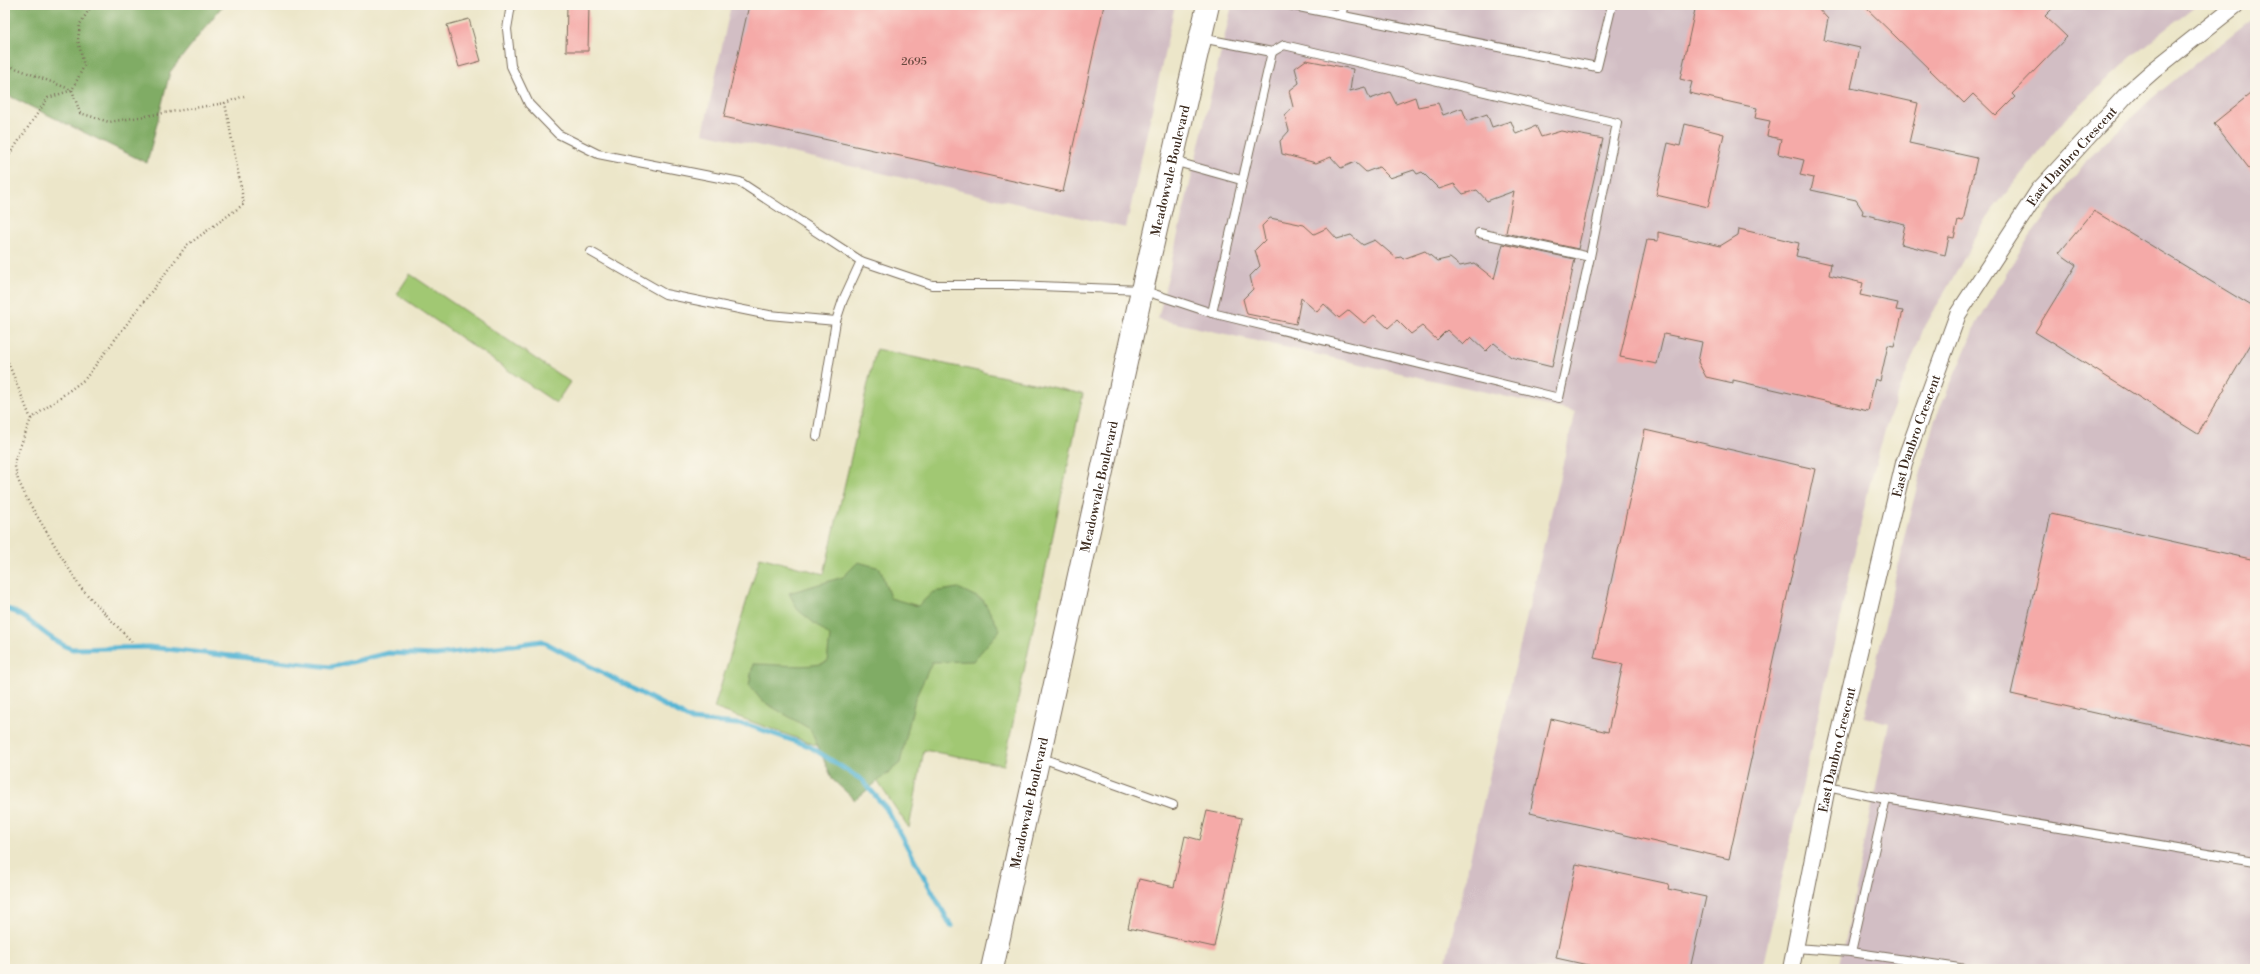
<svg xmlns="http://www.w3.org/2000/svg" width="2260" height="974" font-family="'Libre Bodoni',serif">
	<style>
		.industrial { fill: #d2bec4 }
		.green { fill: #a1c873; stroke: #6e7948 }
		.forest { fill: #80ac65; stroke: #5e6b42 }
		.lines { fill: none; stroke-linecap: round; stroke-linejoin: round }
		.stream { stroke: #56b5d4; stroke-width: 5 }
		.building { fill: #f5aaa8 }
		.lane-casing { stroke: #796c5a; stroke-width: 10 }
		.street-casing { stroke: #796c5a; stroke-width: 18 }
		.secondary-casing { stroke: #796c5a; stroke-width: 24 }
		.path { stroke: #796c5a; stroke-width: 2.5; stroke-dasharray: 1 3; stroke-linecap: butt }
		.lane { stroke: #fff; stroke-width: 8 }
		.street { stroke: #fff; stroke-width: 16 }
		.secondary { stroke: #fff; stroke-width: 22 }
		.labels { text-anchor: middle; stroke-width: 3; stroke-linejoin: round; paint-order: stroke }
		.number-label { font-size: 11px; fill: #6a4a40 }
		.street-label { font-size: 13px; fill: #3b2a1e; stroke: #fbf7ec }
	</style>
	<rect width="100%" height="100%" fill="#fbf7ec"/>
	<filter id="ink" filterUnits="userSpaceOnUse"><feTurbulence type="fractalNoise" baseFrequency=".025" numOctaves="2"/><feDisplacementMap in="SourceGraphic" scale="8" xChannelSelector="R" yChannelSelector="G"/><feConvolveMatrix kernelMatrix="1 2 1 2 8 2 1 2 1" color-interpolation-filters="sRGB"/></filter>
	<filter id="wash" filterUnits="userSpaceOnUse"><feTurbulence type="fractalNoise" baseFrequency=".012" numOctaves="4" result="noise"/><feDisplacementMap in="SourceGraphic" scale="16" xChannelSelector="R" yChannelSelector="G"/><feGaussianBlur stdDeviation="0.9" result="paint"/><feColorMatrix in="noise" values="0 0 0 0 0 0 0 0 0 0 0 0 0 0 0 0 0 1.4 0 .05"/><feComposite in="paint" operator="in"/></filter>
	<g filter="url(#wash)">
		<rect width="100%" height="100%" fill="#ece6c9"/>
		<!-- industrial -->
		<g class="industrial">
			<polygon points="731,5 1175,5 1126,228 703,133"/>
			<polygon points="1232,5 2197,5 2130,58 2066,118 1990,213 1923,330 1886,427 1869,487 1762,969 1444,969 1575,412 1158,319"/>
			<polygon points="2255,16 2255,969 1839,969 1889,723 1864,717 1906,529 1934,422 1977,323 2023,246 2087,160 2152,98"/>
		</g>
		<!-- green -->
		<g class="green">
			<polygon points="410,274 570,382 556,403 397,294"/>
			<polygon points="876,349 1083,394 1004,765 924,750 909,828 865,763 714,708 760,557 824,574"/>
		</g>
		<!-- forest -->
		<g class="forest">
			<polygon points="5,5 223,5 170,72 147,163 5,94"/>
			<path d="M858,562L880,568L890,598L918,606L933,592L958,588L983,600L1000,630L973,661L932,662L915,699L900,763L855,800L833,780L810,729L762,701L749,685L753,664C773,664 810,669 827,662L830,636L798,610L789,593L843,577Z"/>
		</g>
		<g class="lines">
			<!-- stream -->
			<path class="stream" d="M5,608C31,616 46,640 72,649L149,647L331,667L388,653L436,655L542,641L692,720L748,725L809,746L862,780L886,808L951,926"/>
		</g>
		<g id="blocks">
			<!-- building -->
			<g class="building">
				<polygon points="567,5 589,5 588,51 566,51"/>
				<polygon points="749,5 1104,5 1063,192 724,117"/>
				<polygon points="1696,5 1815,5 1828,19 1824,40 1860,48 1851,88 1918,103 1909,143 1977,158 1963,221 1958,220 1954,238 1949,237 1945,255 1901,244 1905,224 1862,214 1863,211 1856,200 1811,190 1814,178 1800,175 1804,160 1778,154 1781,139 1767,136 1770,121 1755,118 1757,108 1689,93 1692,82 1680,79"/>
				<polygon points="1863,5 2056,5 2045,16 2067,37 2012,94 2015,97 1996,116 1973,94 1964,103"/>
				<polygon points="469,19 481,61 459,67 447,25"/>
				<polygon points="1306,60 1353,69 1350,91 1365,87 1370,99 1390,92 1396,104 1415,97 1418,107 1438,103 1443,115 1462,108 1467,121 1487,114 1492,127 1511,121 1516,134 1536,126 1541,137 1561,131 1603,139 1578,249 1506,233 1514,191 1487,201 1477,190 1463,194 1454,184 1439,189 1422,172 1417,174 1414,170 1390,178 1379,167 1366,172 1355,162 1341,168 1331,157 1316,163 1282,154 1280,141 1289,131 1285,116 1293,107 1289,91 1299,83 1295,68"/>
				<polygon points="2255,90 2255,176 2214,123"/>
				<polygon points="1685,124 1724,134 1708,207 1656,195 1668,143 1680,146"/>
				<polygon points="2094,211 2255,308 2255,337 2198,434 2035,332 2076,265 2059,253"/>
				<polygon points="1270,218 1304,225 1314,234 1327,228 1337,239 1351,235 1363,245 1375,240 1396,258 1401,257 1403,259 1425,251 1437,261 1450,258 1460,266 1474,263 1494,279 1503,244 1575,259 1552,367 1511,357 1494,343 1486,351 1471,337 1463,345 1447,330 1437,340 1422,326 1411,334 1397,320 1388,328 1374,315 1364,323 1349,310 1339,318 1324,304 1317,312 1301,298 1296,324 1247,314 1243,299 1253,289 1250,276 1260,266 1255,250 1265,240 1262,226"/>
				<polygon points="1739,229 1799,243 1796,256 1831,264 1829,275 1863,283 1860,295 1898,303 1896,310 1903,311 1894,346 1888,345 1880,381 1875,379 1868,411 1733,380 1733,383 1706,377 1698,362 1702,342 1664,334 1657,364 1620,357 1647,240 1658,241 1658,232 1720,246 1738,235"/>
				<polygon points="1645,430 1815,469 1729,859 1530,813 1551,719 1608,732 1623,664 1594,658"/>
				<polygon points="2051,514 2255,560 2255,749 2011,694"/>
				<polygon points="1207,811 1242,818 1214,947 1128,928 1139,879 1174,887 1185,836 1200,840"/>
				<polygon points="1576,864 1669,884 1668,889 1706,897 1690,969 1664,969 1650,966 1650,969 1606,969 1556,958"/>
			</g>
		</g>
	</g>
	<g filter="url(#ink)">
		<use href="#blocks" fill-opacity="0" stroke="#796c5a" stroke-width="1"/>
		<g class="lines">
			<!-- lane casing -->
			<g class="lane-casing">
				<g id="lane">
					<polyline points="511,5 507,29 511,66 529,104 558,134 598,154 740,182 861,261 932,285 1013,285 1142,290 1212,313 1559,398 1590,257 1479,233"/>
					<polyline points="1289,5 1597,67 1612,5"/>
					<polyline points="1341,15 1344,5"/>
					<polyline points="1201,38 1272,52 1212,313"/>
					<polyline points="1272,52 1284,45 1617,123 1590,257"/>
					<polyline points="1173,161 1241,180"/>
					<polyline points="591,252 665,294 769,315 836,321"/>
					<polyline points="817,436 836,321 843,300 861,261"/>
					<polyline points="1039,757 1173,805"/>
					<polyline points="1827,787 1886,799"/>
					<polyline points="1795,948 1851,952"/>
					<polyline points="1966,969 1851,952 1886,799 2255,861"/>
				</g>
			</g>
			<!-- street casing -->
			<g class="street-casing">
				<g id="street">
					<path id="s1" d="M1791,969L1827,787L1904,463L1958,314L2039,190L2129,92L2154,70L2236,5"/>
				</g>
			</g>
			<!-- secondary casing -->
			<g class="secondary-casing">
				<g id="secondary">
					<path id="s2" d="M992,969L1142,290L1208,5"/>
				</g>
			</g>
			<!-- path -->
			<g class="path">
				<polyline points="5,64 72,90 80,113 109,122 225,103"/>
				<polyline points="5,161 48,98 72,90 84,66 78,40 80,24 92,5"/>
				<polyline points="5,355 31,419 14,462 18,480 28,501 80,587 133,643"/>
				<polyline points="31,419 85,379 186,246 244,204 225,103 244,96"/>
			</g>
			<!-- lane -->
			<use href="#lane" class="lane"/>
			<!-- street -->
			<use href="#street" class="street"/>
			<!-- secondary -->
			<use href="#secondary" class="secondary"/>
		</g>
	</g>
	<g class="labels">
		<!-- number labels -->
		<g class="number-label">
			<text x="914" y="65">2695</text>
		</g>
		<!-- street labels -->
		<g class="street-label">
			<text dy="5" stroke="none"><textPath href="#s1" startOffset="872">East Danbro Crescent</textPath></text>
			<text dy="5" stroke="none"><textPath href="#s2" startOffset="818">Meadowvale Boulevard</textPath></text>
			<text dy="5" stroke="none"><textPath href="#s1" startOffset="548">East Danbro Crescent</textPath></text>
			<text dy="5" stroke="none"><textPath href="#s2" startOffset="494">Meadowvale Boulevard</textPath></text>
			<text dy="5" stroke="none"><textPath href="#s1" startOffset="224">East Danbro Crescent</textPath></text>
			<text dy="5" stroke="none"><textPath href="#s2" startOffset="170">Meadowvale Boulevard</textPath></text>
		</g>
	</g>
	<!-- margin -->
	<rect width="2260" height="974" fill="none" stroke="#fbf7ec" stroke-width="20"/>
</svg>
